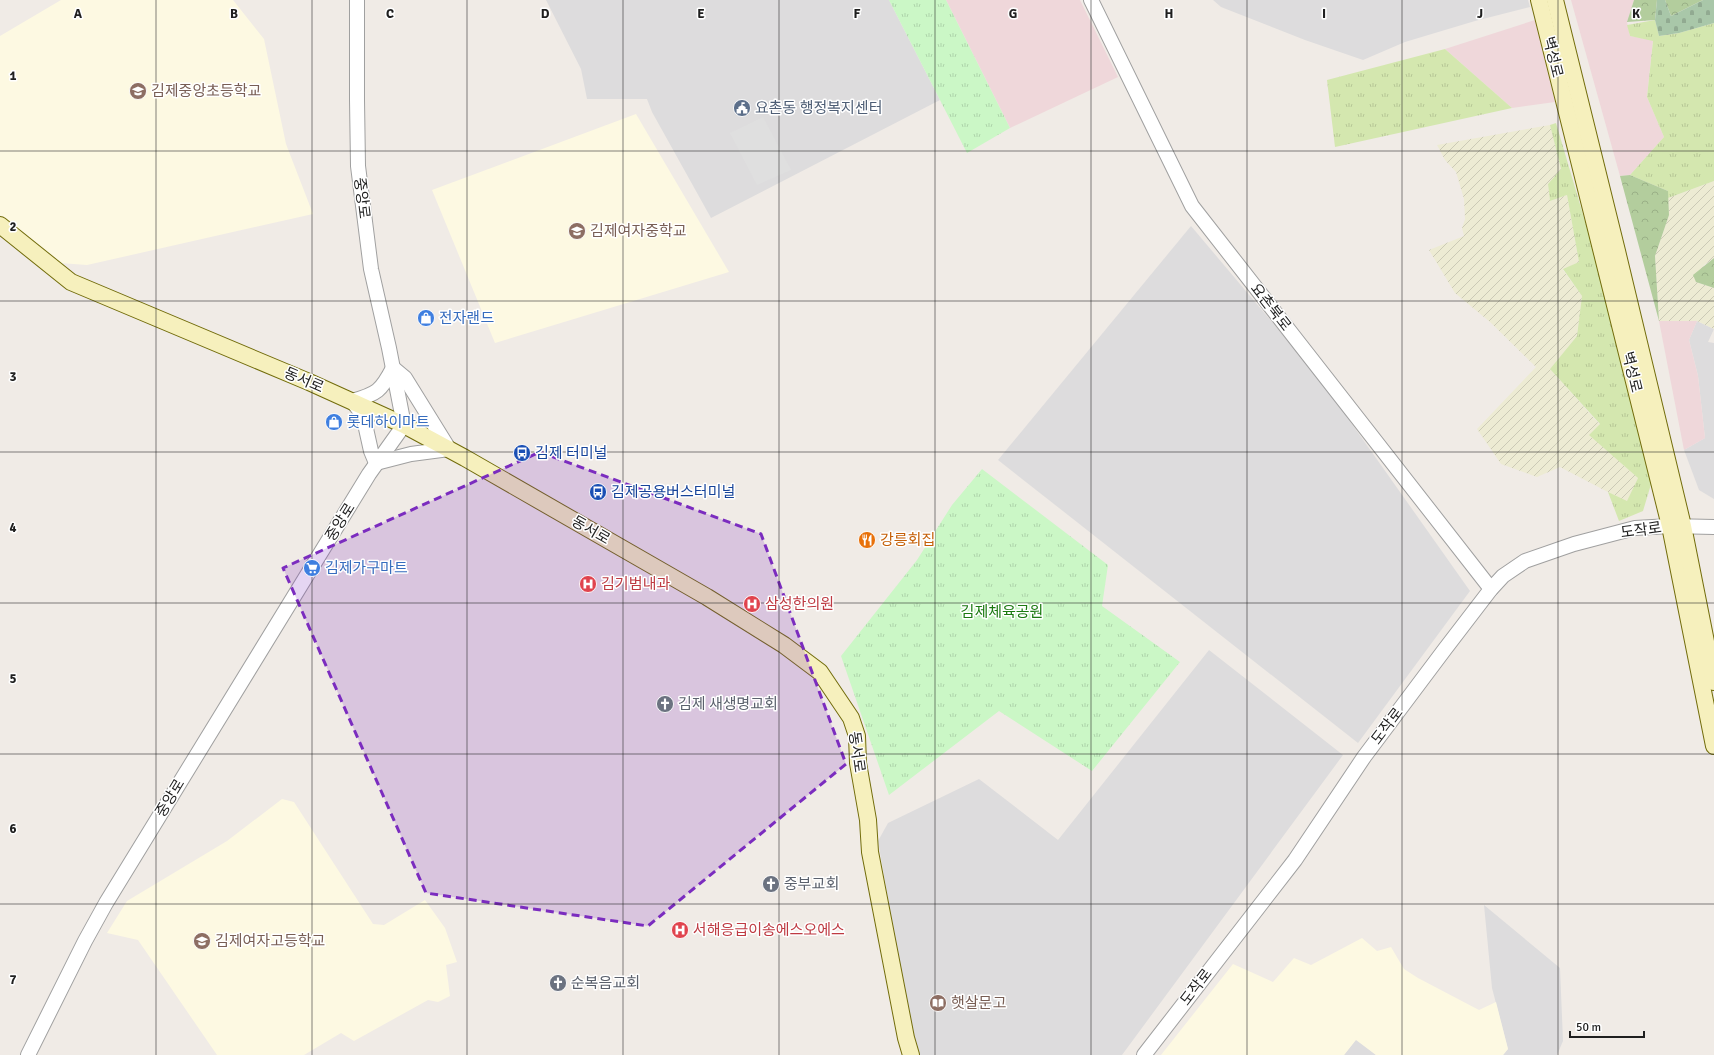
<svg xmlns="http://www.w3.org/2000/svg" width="1714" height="1055" font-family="Signika,'Noto Sans KR',sans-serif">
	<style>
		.residential { fill: #dddcdd }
		.commercial { fill: #efd7da }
		.education { fill: #fdf9e2 }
		.farmland { fill: url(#farmland-furrows) }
		.grass { fill: url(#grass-tufts) }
		.forest { fill: url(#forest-crowns) }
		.cemetery { fill: url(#cemetery-stones) }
		.park { fill: url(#park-tufts) }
		.parking { fill: #dfdfdf }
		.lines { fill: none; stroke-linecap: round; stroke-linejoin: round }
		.tertiary-casing { stroke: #a0a0a0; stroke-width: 16 }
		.secondary-casing { stroke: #726c0b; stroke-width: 18 }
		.tertiary { stroke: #fff; stroke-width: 14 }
		.secondary { stroke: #f6f0bd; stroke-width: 16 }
		.marked { fill: #7b2cbf; fill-opacity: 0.2; stroke: #7b2cbf; stroke-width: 3; stroke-dasharray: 8 5; stroke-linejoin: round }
		.grid { fill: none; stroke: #1f1f1f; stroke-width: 1; stroke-opacity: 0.55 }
		.labels { text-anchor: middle; stroke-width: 3; stroke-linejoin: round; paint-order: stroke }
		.street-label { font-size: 15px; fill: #1f1f1f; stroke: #fff }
		.education-label { font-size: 15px; fill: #785e54; stroke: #fff; text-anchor: start }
		.service-label { font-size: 15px; fill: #4e5e75; stroke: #fff; text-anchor: start }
		.shop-label { font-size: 15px; fill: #366cbe; stroke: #fff; text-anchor: start }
		.transit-label { font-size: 15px; fill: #164399; stroke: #fff; text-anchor: start }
		.food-label { font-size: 15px; fill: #c56008; stroke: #fff; text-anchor: start }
		.health-label { font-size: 15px; fill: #be3a42; stroke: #fff; text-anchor: start }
		.park-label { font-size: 15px; fill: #1b7a11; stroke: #fff }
		.worship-label { font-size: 15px; fill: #5b616d; stroke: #fff; text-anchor: start }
		.grid-label { font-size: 13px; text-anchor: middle; font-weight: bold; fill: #1f1f1f; stroke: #fff; stroke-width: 3; stroke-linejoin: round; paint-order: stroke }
	</style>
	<defs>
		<pattern id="farmland-furrows" width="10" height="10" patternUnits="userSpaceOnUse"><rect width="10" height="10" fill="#edebd3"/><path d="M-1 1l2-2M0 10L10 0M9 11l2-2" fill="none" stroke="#cbc9b5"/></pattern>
		<pattern id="grass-tufts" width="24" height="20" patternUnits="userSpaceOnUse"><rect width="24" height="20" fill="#d4e7af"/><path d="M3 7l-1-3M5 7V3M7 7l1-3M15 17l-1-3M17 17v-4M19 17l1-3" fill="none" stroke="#b6c696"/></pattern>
		<pattern id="forest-crowns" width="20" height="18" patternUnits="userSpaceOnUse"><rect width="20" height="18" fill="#b3cd9d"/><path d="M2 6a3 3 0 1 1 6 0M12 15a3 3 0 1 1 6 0" fill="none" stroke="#9ab087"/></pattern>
		<pattern id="cemetery-stones" width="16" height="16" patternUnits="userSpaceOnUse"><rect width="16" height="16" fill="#a9c7a9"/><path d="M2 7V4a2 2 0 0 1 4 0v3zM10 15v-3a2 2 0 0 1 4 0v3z" fill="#91aa91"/></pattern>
		<pattern id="park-tufts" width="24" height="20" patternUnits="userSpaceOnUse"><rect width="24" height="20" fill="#cbf7c6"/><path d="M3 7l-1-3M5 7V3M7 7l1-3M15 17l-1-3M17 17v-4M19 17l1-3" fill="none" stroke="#aed3aa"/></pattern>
	</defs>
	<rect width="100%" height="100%" fill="#f0ebe6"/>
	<!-- residential -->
	<g class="residential">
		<polygon points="546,0 889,0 940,100 711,218 652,112 647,99 587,99 581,69"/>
		<polygon points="1213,0 1528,0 1530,7 1475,21 1405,42 1363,60 1305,40 1221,7"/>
		<polygon points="1191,226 1272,322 1330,393 1470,591 1358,743 998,460"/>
		<polygon points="1697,321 1714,329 1708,342 1714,343 1714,499 1699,490 1684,450 1705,438 1698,376 1689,340"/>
		<polygon points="1209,650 1343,755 1122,1055 920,1055 912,1038 878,841 888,823 979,779 1058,840"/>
		<polygon points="1484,905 1560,968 1563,1041 1557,1055 1503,1055 1508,1049 1492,988"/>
		<polygon points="1356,1039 1376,1055 1344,1055"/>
	</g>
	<!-- commercial -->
	<g class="commercial">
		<polygon points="946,0 1080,0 1118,77 1010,128"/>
		<polygon points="1571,0 1634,0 1627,22 1630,36 1653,40 1647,97 1664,137 1630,175 1620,176"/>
		<polygon points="1535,20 1555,102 1512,108 1445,49"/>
		<polygon points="1659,321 1697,321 1689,340 1698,376 1705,438 1684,450"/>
	</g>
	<!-- education -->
	<g class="education">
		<polygon points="61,0 233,0 264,39 286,144 313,214 87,265 60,263 0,215 0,36"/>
		<polygon points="636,114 729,272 495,343 432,190"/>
		<polygon points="282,799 294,802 373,924 384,925 425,900 445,928 457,962 446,965 450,996 438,1002 428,1000 354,1041 341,1033 304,1055 217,1055 138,940 107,933 127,901 227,841"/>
		<polygon points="1362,938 1377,951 1391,947 1404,969 1418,978 1479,1010 1496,1002 1508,1049 1503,1055 1376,1055 1356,1040 1344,1055 1161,1055 1233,964 1273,982 1294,958 1311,965"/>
	</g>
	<!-- farmland -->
	<g class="farmland">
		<polygon points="1550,125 1561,169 1548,184 1550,201 1567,195 1579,262 1563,270 1582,296 1577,336 1550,369 1600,425 1590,435 1638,478 1627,502 1560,467 1537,477 1501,464 1477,429 1536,367 1490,322 1455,293 1429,250 1464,236 1462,228 1465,219 1464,199 1456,172 1445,160 1437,145"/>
		<polygon points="1714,181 1714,258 1704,265 1696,282 1714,288 1714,329 1697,321 1659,321 1655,256 1669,215 1668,198"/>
	</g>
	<!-- grass -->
	<g class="grass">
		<polygon points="1655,20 1659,36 1679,33 1714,23 1714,181 1668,198 1668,191 1630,175 1664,137 1647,97 1653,41 1630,36 1627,25"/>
		<polygon points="1445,49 1512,108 1335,147 1327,80"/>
		<polygon points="1556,123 1605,289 1652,481 1643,511 1619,521 1608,492 1627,501 1638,478 1589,435 1600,424 1550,369 1577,336 1582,296 1563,269 1579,262 1567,195 1550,201 1548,184 1561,169 1550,125"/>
	</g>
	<!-- forest -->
	<g class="forest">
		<polygon points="1634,0 1657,0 1655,20 1627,22"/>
		<polygon points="1665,0 1703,0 1671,16"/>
		<polygon points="1630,175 1668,191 1669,215 1655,256 1659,321 1620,176"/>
		<polygon points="1714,258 1714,288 1696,282 1693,275"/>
	</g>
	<!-- cemetery -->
	<polygon class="cemetery" points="1657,0 1665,0 1671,16 1703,0 1714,0 1714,23 1679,33 1659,36 1655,20"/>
	<!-- park -->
	<g class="park">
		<polygon points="889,0 946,0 1010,128 967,153"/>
		<polygon points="982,469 1108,565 1102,606 1180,662 1092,771 999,711 889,795 841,656 917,560 952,505"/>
	</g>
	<!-- parking -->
	<polygon class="parking" points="763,117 791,170 757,185 730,133"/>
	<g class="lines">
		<!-- tertiary casing -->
		<g class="tertiary-casing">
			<g id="tertiary">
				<polyline points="1091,0 1192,206 1491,589"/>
				<path d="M393,368L405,378L449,449L411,454L376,463L371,451L363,415L352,401C377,394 381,391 393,368Z"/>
				<polyline points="28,1055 85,941 106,903 369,474 404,425 389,348 371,269 358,166 357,100 357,0"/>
				<polyline points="1144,1055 1295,860 1364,757 1445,649 1491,589 1503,576 1525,561 1574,544 1635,528 1670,526 1714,527"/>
			</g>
		</g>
		<!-- secondary casing -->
		<g class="secondary-casing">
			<g id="secondary">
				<polyline points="1539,0 1670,526 1714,746"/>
				<polyline points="1555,0 1617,251 1683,526 1714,682"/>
				<polyline points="0,225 71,282 309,382 404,425 465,458 707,597 784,645 820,672 851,718 857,736 858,763 868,820 870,852 906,1038 911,1055"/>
			</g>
		</g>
		<!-- tertiary -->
		<use href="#tertiary" class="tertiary"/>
		<!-- secondary -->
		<use href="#secondary" class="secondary"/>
	</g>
	<!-- marked area -->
	<path class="marked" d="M540,452L761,534L846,764L648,926L426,893L283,568Z"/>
	<!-- grid -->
	<path class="grid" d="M156,0V1055M312,0V1055M467,0V1055M623,0V1055M779,0V1055M935,0V1055M1091,0V1055M1247,0V1055M1402,0V1055M1558,0V1055M0,151H1714M0,301H1714M0,452H1714M0,603H1714M0,754H1714M0,904H1714"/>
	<!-- icons -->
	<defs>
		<g id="school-disc" transform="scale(0.9)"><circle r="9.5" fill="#8d6e63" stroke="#fff"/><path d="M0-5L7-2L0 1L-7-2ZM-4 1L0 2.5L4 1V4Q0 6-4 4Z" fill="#fff"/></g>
		<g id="civic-disc" transform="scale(0.9)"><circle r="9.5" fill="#5c6f8a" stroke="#fff"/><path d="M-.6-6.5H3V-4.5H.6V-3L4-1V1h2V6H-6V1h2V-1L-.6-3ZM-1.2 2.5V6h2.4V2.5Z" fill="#fff"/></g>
		<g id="shop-disc" transform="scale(0.9)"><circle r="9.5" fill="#3f7fe0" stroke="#fff"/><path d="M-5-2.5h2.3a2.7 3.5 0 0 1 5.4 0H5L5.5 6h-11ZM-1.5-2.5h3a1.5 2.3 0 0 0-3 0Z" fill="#fff"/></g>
		<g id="bus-disc" transform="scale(0.9)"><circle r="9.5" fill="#1a4fb4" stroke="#fff"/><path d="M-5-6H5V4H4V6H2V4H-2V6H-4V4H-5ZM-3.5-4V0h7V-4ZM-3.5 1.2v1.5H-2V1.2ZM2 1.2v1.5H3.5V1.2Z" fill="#fff"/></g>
		<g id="restaurant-disc" transform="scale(0.9)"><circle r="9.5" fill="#e8710a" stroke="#fff"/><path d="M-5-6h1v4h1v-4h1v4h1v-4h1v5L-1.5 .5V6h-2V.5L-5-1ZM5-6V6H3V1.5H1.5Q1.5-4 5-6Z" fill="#fff"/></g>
		<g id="supermarket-disc" transform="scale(0.9)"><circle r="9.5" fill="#3f7fe0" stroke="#fff"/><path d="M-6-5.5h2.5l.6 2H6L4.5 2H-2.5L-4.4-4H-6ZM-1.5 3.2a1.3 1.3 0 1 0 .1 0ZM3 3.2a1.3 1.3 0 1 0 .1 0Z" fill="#fff"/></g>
		<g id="hospital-disc" transform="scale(0.9)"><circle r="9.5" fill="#e0444e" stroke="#fff"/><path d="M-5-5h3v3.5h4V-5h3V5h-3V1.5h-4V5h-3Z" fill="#fff"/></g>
		<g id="church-disc" transform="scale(0.9)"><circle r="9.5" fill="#6b7280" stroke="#fff"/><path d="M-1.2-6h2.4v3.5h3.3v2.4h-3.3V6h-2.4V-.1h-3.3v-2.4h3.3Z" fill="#fff"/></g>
		<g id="library-disc" transform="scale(0.9)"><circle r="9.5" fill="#8d6e63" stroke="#fff"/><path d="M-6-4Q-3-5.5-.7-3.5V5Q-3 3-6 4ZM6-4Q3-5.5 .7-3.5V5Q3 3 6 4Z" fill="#fff"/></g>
	</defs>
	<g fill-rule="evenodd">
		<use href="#school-disc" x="138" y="91"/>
		<use href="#civic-disc" x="742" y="108"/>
		<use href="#school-disc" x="577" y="231"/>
		<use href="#shop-disc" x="426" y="318"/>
		<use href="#shop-disc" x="334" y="422"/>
		<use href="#bus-disc" x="522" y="453"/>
		<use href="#bus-disc" x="598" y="492"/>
		<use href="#restaurant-disc" x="867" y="540"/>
		<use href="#supermarket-disc" x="312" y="568"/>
		<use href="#hospital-disc" x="588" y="584"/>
		<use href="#hospital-disc" x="752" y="604"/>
		<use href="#church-disc" x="665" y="704"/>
		<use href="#church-disc" x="771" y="884"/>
		<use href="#hospital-disc" x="680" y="930"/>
		<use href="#school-disc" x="202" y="941"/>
		<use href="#church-disc" x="558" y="983"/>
		<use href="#library-disc" x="938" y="1003"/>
	</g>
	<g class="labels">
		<!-- street labels -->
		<g class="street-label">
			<text transform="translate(1553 57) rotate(76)" y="5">벽성로</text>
			<text transform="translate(362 198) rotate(83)" y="5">중앙로</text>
			<text transform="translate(1271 307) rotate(52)" y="5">요촌북로</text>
			<text transform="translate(1632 372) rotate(76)" y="5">벽성로</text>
			<text transform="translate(304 380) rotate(23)" y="5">동서로</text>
			<text transform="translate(340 522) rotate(-58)" y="5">중앙로</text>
			<text transform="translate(591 530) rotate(30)" y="5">동서로</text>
			<text transform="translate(1641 530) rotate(-8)" y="5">도작로</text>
			<text transform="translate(1387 726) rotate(-53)" y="5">도작로</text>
			<text transform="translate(857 752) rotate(82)" y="5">동서로</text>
			<text transform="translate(170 798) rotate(-59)" y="5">중앙로</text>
			<text transform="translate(1196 987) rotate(-53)" y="5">도작로</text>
		</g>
		<!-- education labels -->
		<g class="education-label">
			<text x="151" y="96">김제중앙초등학교</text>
			<text x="590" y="236">김제여자중학교</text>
			<text x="215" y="946">김제여자고등학교</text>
			<text x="951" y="1008">햇살문고</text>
		</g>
		<!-- service labels -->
		<g class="service-label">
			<text x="755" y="113">요촌동 행정복지센터</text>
		</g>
		<!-- shop labels -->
		<g class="shop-label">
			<text x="439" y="323">전자랜드</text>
			<text x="347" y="427">롯데하이마트</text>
			<text x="325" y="573">김제가구마트</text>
		</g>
		<!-- transit labels -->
		<g class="transit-label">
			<text x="535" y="458">김제 터미널</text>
			<text x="611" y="497">김제공용버스터미널</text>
		</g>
		<!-- food labels -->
		<g class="food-label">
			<text x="880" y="545">강릉회집</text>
		</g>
		<!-- health labels -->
		<g class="health-label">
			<text x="601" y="589">김기범내과</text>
			<text x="765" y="609">삼성한의원</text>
			<text x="693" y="935">서해응급이송에스오에스</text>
		</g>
		<!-- park labels -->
		<g class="park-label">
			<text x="1002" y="617">김제체육공원</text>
		</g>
		<!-- worship labels -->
		<g class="worship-label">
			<text x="678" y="709">김제 새생명교회</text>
			<text x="784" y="889">중부교회</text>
			<text x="571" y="988">순복음교회</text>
		</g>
	</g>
	<g class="grid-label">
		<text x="78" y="18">A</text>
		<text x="234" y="18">B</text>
		<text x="390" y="18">C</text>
		<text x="545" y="18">D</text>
		<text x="701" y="18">E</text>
		<text x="857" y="18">F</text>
		<text x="1013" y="18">G</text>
		<text x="1169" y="18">H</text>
		<text x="1324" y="18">I</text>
		<text x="1480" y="18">J</text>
		<text x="1636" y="18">K</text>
		<text x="13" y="80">1</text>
		<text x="13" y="231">2</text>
		<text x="13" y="381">3</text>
		<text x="13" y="532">4</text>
		<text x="13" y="683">5</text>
		<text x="13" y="833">6</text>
		<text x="13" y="984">7</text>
	</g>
	<!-- scale -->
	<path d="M1570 1031v6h74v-6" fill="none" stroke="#1f1f1f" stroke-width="2"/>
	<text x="1576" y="1031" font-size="12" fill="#1f1f1f" stroke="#ffffff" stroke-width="3" paint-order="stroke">50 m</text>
</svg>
